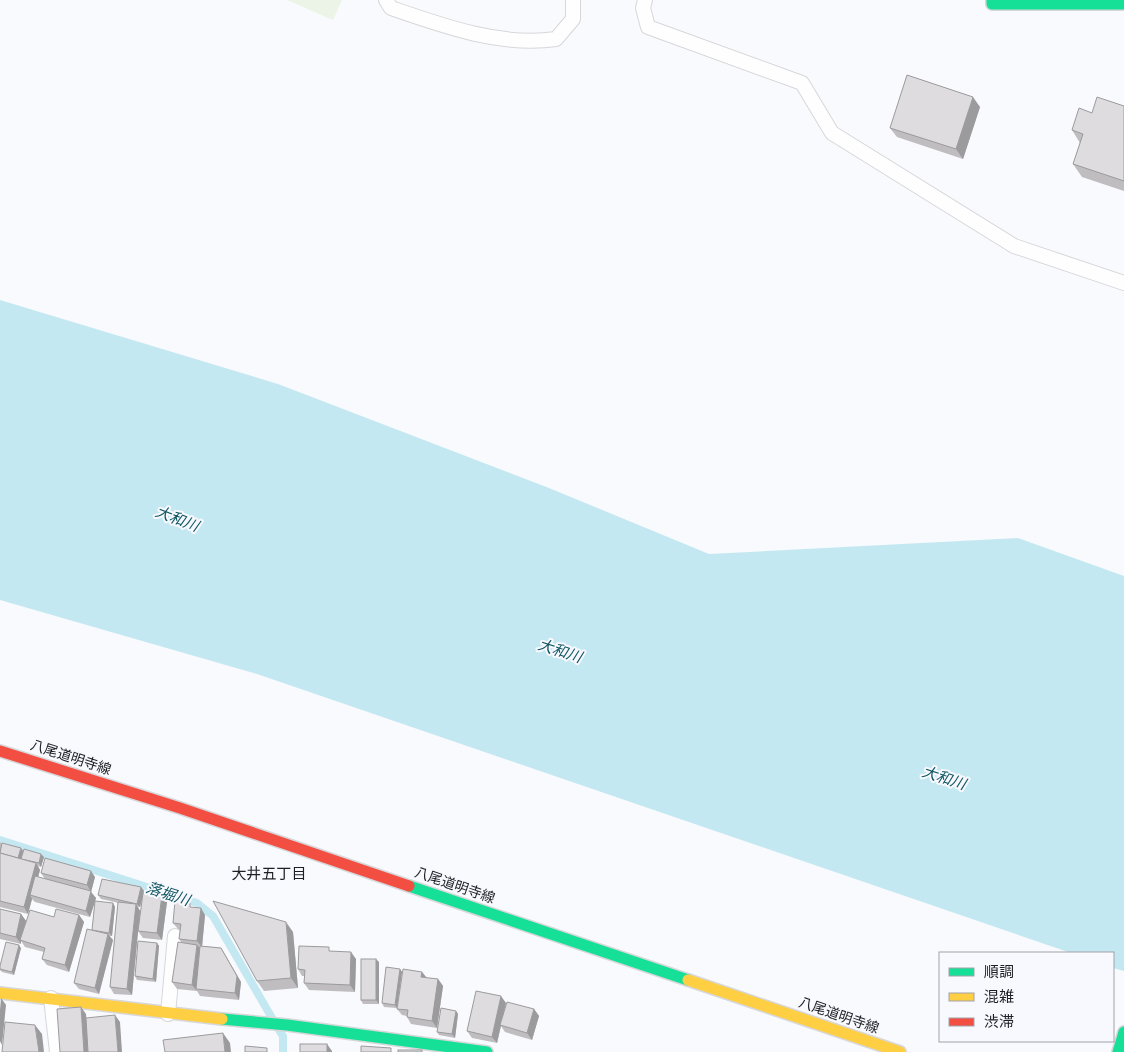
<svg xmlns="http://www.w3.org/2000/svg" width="1124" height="1052" font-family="Barlow,'Noto Sans JP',sans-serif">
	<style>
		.green { fill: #ebf4e6 }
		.water { fill: #c4e8f1 }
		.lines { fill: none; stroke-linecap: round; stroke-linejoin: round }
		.stream { stroke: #c4e8f1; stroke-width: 8 }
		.lane-casing { stroke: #d7d7da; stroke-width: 16 }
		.fast-casing { stroke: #d7d7da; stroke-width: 14 }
		.slow-casing { stroke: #d7d7da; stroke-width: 14 }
		.jam-casing { stroke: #d7d7da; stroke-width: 14 }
		.lane { stroke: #fefeff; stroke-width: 14 }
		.fast { stroke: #16e098; stroke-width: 11 }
		.slow { stroke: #ffcf43; stroke-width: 11 }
		.jam { stroke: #f24e42; stroke-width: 11 }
		.wall { fill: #bfbdc0 }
		.shaded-wall { fill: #9b9a9c }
		.building { fill: #dedcdf; stroke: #9b9a9c }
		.labels { text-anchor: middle; stroke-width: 4; stroke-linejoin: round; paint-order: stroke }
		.street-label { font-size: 14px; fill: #1e1f22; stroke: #f8f9ff }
		.water-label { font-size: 15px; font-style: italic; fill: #105762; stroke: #f8f9ff }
		.neighbourhood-label { font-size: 15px; fill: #1e1f22; stroke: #f8f9ff }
	</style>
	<rect width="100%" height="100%" fill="#f9fafe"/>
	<!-- green -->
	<polygon class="green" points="287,0 342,0 333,20"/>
	<!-- water -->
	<polygon class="water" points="0,300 278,384 549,488 709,554 1018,538 1124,576 1124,971 1113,968 1113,953 1071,953 257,674 0,600"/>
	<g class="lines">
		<!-- stream -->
		<g class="stream">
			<polyline points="0,840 197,903 213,916 272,1018"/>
			<polyline points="279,1030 283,1036 283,1052"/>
		</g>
		<!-- lane casing -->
		<g class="lane-casing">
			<g id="lane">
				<path d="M386,0L391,8C443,26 501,47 556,39L573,19V0"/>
				<polyline points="645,0 643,8 648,27 802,83 832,133 1014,246 1124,283"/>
				<polyline points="51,998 57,1052"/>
				<polyline points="168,1014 175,936"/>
			</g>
		</g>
		<!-- fast casing -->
		<g class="fast-casing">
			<g id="fast">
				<polyline points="992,0 992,4 1124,4"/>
				<polyline points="409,886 688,980"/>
				<polyline points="222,1019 287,1025 487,1052"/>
				<polyline points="1118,1052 1124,1032"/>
			</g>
		</g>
		<!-- slow casing -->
		<g class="slow-casing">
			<g id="slow">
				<polyline points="688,980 900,1052"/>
				<polyline points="0,993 222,1019"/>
			</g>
		</g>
		<!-- jam casing -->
		<g class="jam-casing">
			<polyline id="jam" points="0,751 180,808 409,886"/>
		</g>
		<!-- lane -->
		<use href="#lane" class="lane"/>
		<!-- fast -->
		<use href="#fast" class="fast"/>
		<!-- slow -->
		<use href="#slow" class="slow"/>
		<!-- jam -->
		<use href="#jam" class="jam"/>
	</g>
	<!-- wall -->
	<g class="wall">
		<polygon points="1124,106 1124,191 1082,177 1073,164 1080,143 1072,130"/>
		<polygon points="980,107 963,159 897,137 890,128"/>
		<polygon points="0,842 2,844 44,857 41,867 38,866 40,870 38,877 45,879 41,873 95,877 91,892 96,898 90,917 35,902 32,899 28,914 0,907"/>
		<polygon points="141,887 144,891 140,907 138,907 140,911 167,902 162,940 143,938 138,931 132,995 114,994 110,987 119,903 101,899 98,895"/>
		<polygon points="113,903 115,907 112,936 109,936 113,940 99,994 79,989 74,983 92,930"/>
		<polygon points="193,907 205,915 202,946 221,948 241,982 239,1000 200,996 197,991 177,989 172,982 182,943 179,939 180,930 178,929 173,923"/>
		<polygon points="0,909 21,914 26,921 54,917 79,915 84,922 69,972 47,965 42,959 44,952 25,947 21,941 21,944 0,939"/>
		<polygon points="293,932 298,988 264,991 257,981"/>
		<polygon points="157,943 159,946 156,982 137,980 135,976"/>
		<polygon points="21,948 14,975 2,972 0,970 0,966"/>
		<polygon points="332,951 356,959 355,992 309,990 304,983 304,976 302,976 298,969"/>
		<polygon points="379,962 379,1004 363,1004 361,1000"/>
		<polygon points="400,969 402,972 397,1008 384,1007 382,1003"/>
		<polygon points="422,972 426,978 438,979 443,986 437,1028 411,1024 407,1017 407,1016 402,1015 397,1009"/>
		<polygon points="506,1003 503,1014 534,1009 539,1016 532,1040 505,1032 501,1026 497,1043 472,1038 467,1031"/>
		<polygon points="456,1011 458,1014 455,1038 439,1035 437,1032"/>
	</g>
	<!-- shaded-wall -->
	<g class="shaded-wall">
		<polygon points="973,97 980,107 963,159 956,149"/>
		<polygon points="21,848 23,851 20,862 18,859"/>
		<polygon points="41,854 44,857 41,867 39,863"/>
		<polygon points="36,863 40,870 33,896 30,895 32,899 28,914 24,907"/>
		<polygon points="91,871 95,877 91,892 96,898 90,917 86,911 91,892 87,885"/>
		<polygon points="141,887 144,891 140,907 137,904"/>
		<polygon points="162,895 167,902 162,940 157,933"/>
		<polygon points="113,903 115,907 112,936 109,933"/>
		<polygon points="136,904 140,911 132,995 127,989"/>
		<polygon points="201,908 205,915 202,947 197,941"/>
		<polygon points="21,914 26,921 20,940 21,941 21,944 16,937"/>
		<polygon points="79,915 84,922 69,972 65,965"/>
		<polygon points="286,922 293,932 298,988 291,978"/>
		<polygon points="108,934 113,940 99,994 95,988"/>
		<polygon points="157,943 159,946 156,982 153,979"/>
		<polygon points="19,945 21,948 14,975 12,972"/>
		<polygon points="197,945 202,951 196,989 197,991 192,985"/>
		<polygon points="221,948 241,982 239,1000 235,993"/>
		<polygon points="351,952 356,959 355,992 350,985"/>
		<polygon points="376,959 379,962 379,1004 376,1000"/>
		<polygon points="400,969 402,972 397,1008 395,1005"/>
		<polygon points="422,972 427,978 421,977"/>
		<polygon points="438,979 443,986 437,1028 432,1021"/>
		<polygon points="501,996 506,1003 497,1043 492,1037"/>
		<polygon points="1,998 6,1005 2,1045 0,1041 0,1010"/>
		<polygon points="81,1007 86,1014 89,1052 84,1052"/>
		<polygon points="534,1009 539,1016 532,1040 527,1033"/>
		<polygon points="456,1011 458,1014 455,1038 452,1034"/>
		<polygon points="115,1015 120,1022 122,1052 118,1052"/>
		<polygon points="35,1025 42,1034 44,1052 39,1052"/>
		<polygon points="223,1033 230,1043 231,1052 225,1052"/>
		<polygon points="327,1044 332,1051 332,1052 327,1052"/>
	</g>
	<!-- building -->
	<g class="building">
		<polygon points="907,75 973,97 956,149 890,128"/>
		<polygon points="1097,97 1124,106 1124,181 1073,164 1083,134 1072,130 1079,108 1092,113"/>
		<polygon points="2,843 21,848 18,858 0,853"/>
		<polygon points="24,849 41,854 39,863 21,859"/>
		<polygon points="0,853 36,863 24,907 0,901"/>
		<polygon points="45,858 91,871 87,885 41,873"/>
		<polygon points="35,876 91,891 86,911 30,895"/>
		<polygon points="102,879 141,887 137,904 98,895"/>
		<polygon points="143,893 162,895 157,933 138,931"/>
		<polygon points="95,901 113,903 109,933 92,930"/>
		<polygon points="175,901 190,903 190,907 201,908 197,941 179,939 181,924 173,923"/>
		<polygon points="213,901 286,922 291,978 257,981"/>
		<polygon points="118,902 136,904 127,989 110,987"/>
		<polygon points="0,909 21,914 16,937 0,933"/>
		<polygon points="56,909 79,915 65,965 42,959 45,948 20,940 30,910 54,917"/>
		<polygon points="87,929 108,934 95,988 74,983"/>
		<polygon points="138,941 157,943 153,979 135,976"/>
		<polygon points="6,942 19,945 12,972 0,969 0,966"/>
		<polygon points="178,942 197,945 192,985 172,982"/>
		<polygon points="200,946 221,948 237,976 235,993 196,989"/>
		<polygon points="299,946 329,947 329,951 351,952 350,985 304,983 305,970 298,969"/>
		<rect x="361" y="959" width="15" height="41"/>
		<polygon points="386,967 400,969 395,1005 382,1003"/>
		<polygon points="403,969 422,972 421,977 438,979 432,1021 407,1017 408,1010 397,1009"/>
		<polygon points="476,991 501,996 492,1037 467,1031"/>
		<polygon points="507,1002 534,1009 527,1033 500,1025"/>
		<polygon points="81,1007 84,1052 60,1052 57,1009"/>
		<polygon points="441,1008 456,1011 452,1034 437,1032"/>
		<polygon points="115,1015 118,1052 88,1052 86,1018"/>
		<polygon points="5,1022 35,1025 39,1052 2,1052"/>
		<polygon points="223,1033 225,1052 165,1052 163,1040"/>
		<rect x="300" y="1044" width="27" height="8"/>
		<polygon points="245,1046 267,1048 267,1052 245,1052"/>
		<polygon points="361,1046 391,1048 391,1052 361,1052"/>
		<rect x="398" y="1050" width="24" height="2"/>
	</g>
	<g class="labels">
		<!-- street labels -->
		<g class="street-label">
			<text transform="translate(71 757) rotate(18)" y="5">八尾道明寺線</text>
			<text transform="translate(455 885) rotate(19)" y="5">八尾道明寺線</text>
			<text transform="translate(839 1015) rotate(19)" y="5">八尾道明寺線</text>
		</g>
		<!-- water labels -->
		<g class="water-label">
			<text transform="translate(177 519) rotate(21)" y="5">大和川</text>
			<text transform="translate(560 651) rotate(18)" y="5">大和川</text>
			<text transform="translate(944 778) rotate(18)" y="5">大和川</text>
			<text transform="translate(168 894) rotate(18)" y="5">落堀川</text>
		</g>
		<!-- neighbourhood labels -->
		<g class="neighbourhood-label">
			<text x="269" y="879">大井五丁目</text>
		</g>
	</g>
	<!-- legend -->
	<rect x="939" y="952" width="175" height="90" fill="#f8f9ff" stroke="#a1a2a7"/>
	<rect x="949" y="968" width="25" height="8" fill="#16e098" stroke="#a1a2a7"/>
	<text x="984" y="977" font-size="15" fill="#1e1f22">順調</text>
	<rect x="949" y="993" width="25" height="8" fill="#ffcf43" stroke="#a1a2a7"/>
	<text x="984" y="1002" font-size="15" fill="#1e1f22">混雑</text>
	<rect x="949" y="1018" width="25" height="8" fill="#f24e42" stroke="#a1a2a7"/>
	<text x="984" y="1027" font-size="15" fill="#1e1f22">渋滞</text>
</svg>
